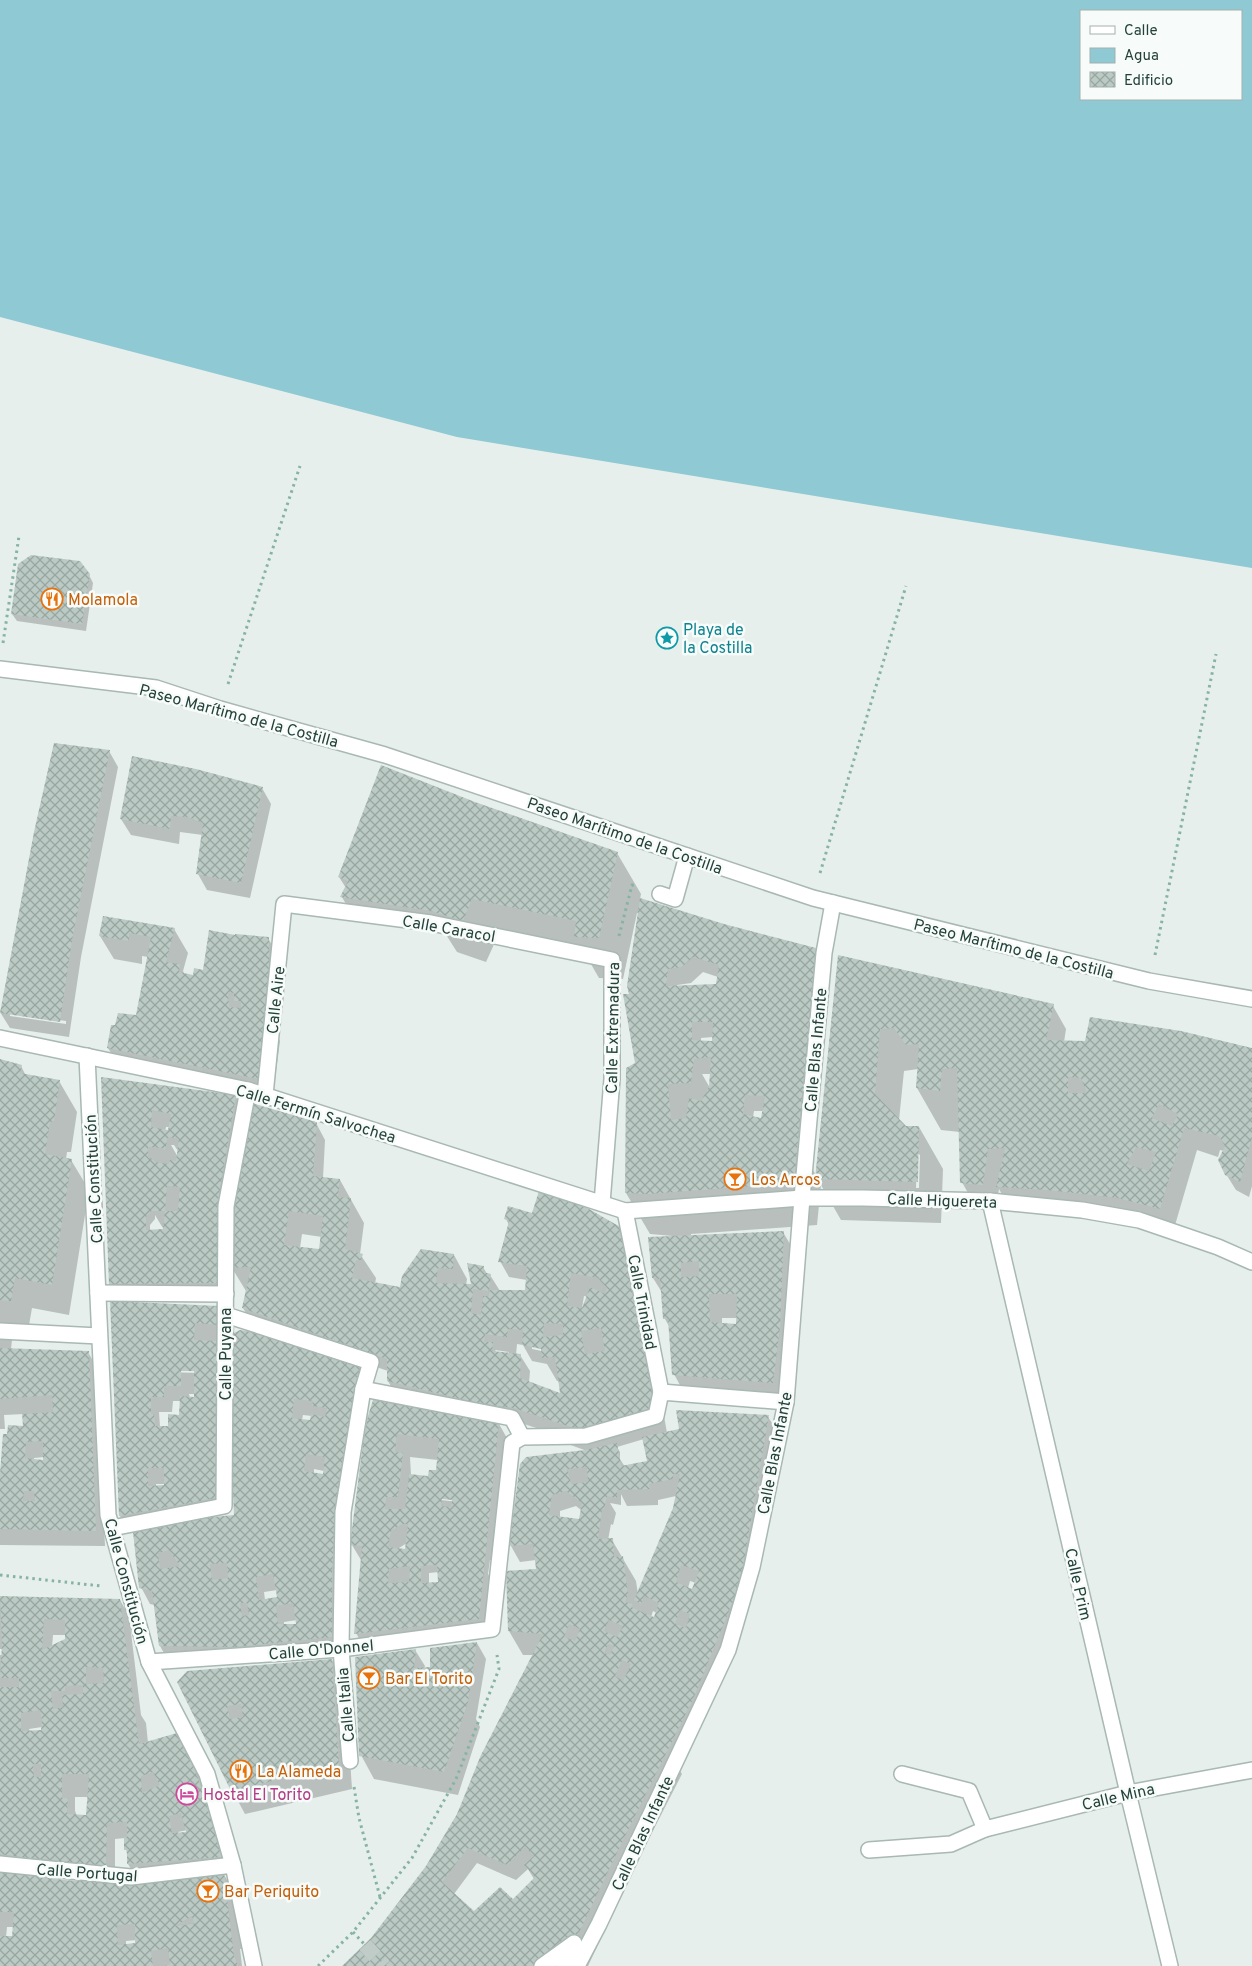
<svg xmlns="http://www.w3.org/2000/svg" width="1252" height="1966" font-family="Overpass,sans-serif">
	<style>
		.water { fill: #8ec9d4; fill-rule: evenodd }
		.shadow { fill: #0003; fill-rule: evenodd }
		.building { fill: url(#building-cross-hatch); fill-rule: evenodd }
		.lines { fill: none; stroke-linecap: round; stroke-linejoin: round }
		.pedestrian-tunnel { stroke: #bfccc8; stroke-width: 15; stroke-dasharray: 15 8; stroke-linecap: butt }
		.pedestrian-casing { stroke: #a8b8b2; stroke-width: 18 }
		.minor-casing { stroke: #a8b8b2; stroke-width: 18 }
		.path { stroke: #86b3a5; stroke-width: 3; stroke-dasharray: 2.5 4; stroke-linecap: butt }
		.pedestrian { stroke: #fff; stroke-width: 15 }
		.minor { stroke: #fff; stroke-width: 15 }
		.labels { text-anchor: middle; stroke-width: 5; stroke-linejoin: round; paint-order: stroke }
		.food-label { font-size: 16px; fill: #c56008; stroke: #f7fbf9; text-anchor: start }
		.culture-label { font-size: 16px; fill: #0d838f; stroke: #f7fbf9; text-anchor: start }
		.street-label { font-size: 16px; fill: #24423a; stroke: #f7fbf9 }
		.hotel-label { font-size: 16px; fill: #b23c85; stroke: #f7fbf9; text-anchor: start }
	</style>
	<defs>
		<pattern id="building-cross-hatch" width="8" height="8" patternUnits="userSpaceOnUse" patternTransform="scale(1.25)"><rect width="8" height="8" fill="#bbcac4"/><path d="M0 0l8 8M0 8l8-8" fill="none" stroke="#98a6a0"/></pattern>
	</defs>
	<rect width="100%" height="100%" fill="#e6efeb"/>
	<!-- water -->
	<path class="water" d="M0,0H1252V568L457,437L0,317ZM1081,11H1241V99H1081Z"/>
	<!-- shadow -->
	<g class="shadow">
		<polygon points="89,575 93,583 86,631 17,621 12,614"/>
		<path d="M109,751L118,767L81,957L69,1037L10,1028L0,1012ZM10,1013L66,1021V1024L10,1016Z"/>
		<polygon points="262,788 271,804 250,898 207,890 198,874 203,835 180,832 179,844 131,835 121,819"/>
		<path d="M476,804L617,853L641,894L640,899L726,926L815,949L829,973L806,1158L817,1177L839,956L1053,1006L1066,1029L1064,1042L1252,1049V1186L1249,1197L1236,1190L1226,1174L1224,1151L1220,1150L1218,1157L1197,1150L1173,1232L1133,1221L1011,1210L999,1189L996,1208L975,1206L962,1182L960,1132L941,1130L917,1088L918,1069L904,1071L899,1120L906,1127H919L943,1169L941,1223L841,1220L821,1185L817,1225L691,1234V1236L783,1232L797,1256L786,1406L687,1398L674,1374L670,1328L665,1319L663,1294L653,1278L673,1236L650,1234L626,1193L636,1064L631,995L639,913H637L623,979L599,978L588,959L496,940L486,962L457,952L445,933L355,920L342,897L346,888L339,877ZM703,972L718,977L717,987H677V985L691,983ZM713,1037V1043L701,1042V1038ZM702,1074H711L710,1088ZM754,1111H764L762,1119L753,1117ZM917,1153L920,1155L919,1188H916ZM722,1318H737V1325L722,1324Z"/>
		<path d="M104,918L174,929L188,953L183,971L185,975L194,977L204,971L236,937L268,938L277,954L276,1034L280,1041L272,1102L234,1094L249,1119L316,1123L325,1140L323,1178L340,1180L364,1223L360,1254L376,1278L375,1284L401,1289L454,1255L467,1279L466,1285L473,1286L483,1267L487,1274L490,1275L500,1291L526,1292L527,1280L509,1277L500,1261L509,1225L506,1219L533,1214L621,1229L652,1348L667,1433L768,1417L778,1432L748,1601L677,1766L682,1774L636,1864L588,1966H344L372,1939L427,1866L458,1814L533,1655H523L509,1631L538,1570L536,1560L520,1562L511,1546L521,1464L587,1451L568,1444L564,1437L524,1424L487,1419L499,1424L512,1447L495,1560H490L488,1574L493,1582L487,1635L365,1649L356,1633L361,1560L352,1545L401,1404L388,1381V1371L362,1362L340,1653L169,1662L160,1646L155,1605L150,1604L141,1587L134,1531L129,1532L120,1516L111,1303L218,1307L231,1340L263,1335L257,1331L243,1308L246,1291L232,1268L226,1299L119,1300L110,1284L102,1079L231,1095L232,1093L122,1071L108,1048L137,1017L148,957L142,956V964L114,959L100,936ZM166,1127H170L169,1132L165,1131ZM171,1145H174L182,1157L179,1159ZM155,1215L164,1230L150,1231V1225L155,1219ZM302,1234L322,1237L320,1250L300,1248ZM584,1296L588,1297L582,1308ZM517,1344L523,1345L532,1361L547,1364L557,1381H560L562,1395L529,1383L530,1371L520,1355H516ZM532,1346L548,1349L547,1352L532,1349ZM495,1350L509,1352V1354L497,1353ZM166,1370H200V1373L166,1372ZM189,1394H195V1398H190ZM173,1401H181L180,1416L170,1427H160L159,1412H172ZM303,1415L312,1416L311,1421L302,1420ZM644,1439L649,1462L625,1467L620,1459V1452L617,1447ZM232,1450L236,1516L204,1519V1517L225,1513ZM410,1457L438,1460L437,1472L427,1478L411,1475ZM314,1469L324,1471V1475L314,1474ZM156,1484H166V1487H156ZM621,1494L627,1506L658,1505V1500L676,1496L674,1508L638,1594L636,1581L612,1540H608L611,1524L613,1525L616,1513L610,1503L621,1505ZM441,1498L458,1499V1502L441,1500ZM576,1506L581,1510L580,1521L560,1518V1511ZM407,1543L406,1550H399V1548ZM439,1572V1583L429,1584V1573ZM690,1581L696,1583L693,1591L688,1588ZM277,1590L278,1598L265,1600L264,1592ZM653,1611L657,1613L654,1619L651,1617ZM297,1620V1625H284V1622ZM477,1863L516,1880L528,1869L534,1879L512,1901L474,1912L454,1894Z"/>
		<path d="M0,1060L21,1066L26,1076L59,1081L77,1112L71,1152H67L66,1159L71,1160L89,1190L69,1315L32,1308L28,1331L13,1330L11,1349L88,1352L97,1368L105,1546L0,1545V1474L24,1427V1414L4,1415L5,1429H0ZM45,1457V1461L34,1460V1458Z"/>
		<path d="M0,1597L120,1600L129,1616L141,1715L146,1723L148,1743L177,1735L186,1751L205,1789L231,1873H223L248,1916L251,1948L240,1949L242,1966H0V1871L64,1881L136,1886L138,1880L128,1864L125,1838L115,1839V1882L0,1867V1655H3V1649H0ZM53,1635H66V1640L52,1647ZM42,1727V1731L30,1732L29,1729ZM75,1797H89L87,1816H77L75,1811ZM187,1830L188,1833L178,1834V1832ZM7,1927H14L13,1938L6,1937ZM137,1940V1945L126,1946V1941Z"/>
		<polygon points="477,1643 486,1659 476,1719 480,1727 458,1795 374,1779 361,1755 415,1650 425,1666 424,1669 431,1669"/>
		<polygon points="332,1660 345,1684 352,1789 245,1814 232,1790 179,1682"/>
	</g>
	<!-- building -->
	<g class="building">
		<polygon points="31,555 80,561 90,574 82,624 11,614 18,564"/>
		<polygon points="54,743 110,750 72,940 60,1022 0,1013 34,832"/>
		<polygon points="132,756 196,769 263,787 241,883 196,874 203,823 188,817 171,816 170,829 120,819"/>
		<polygon points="381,765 475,802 618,852 599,938 574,937 576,921 472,899 463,921 431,911 340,897 348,881 338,877"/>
		<path d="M640,898L724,924L816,948L794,1183L648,1194L625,1193L626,1068L635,1063L623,994H629L627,986ZM693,957L719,965L716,984L666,986L668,969L682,967ZM692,1022H713L712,1041L692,1040ZM711,1057L709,1087L701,1101L689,1098L686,1118L671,1120L668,1084L691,1083L694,1059ZM745,1095L765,1096L761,1118L743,1114Z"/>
		<path d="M103,916L175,928L166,962L180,964L179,972L193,975L194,968L203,970L209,930L235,935V934L269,937L270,992L259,1079L107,1048L111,1025H115L118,1013L136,1015L151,937L129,933V941L99,936ZM228,992L234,993V1001H241V1008L229,1007Z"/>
		<path d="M838,955L1054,1004L1046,1040L1085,1041L1090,1017L1181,1031L1252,1048V1137L1240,1182L1225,1175L1218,1160L1225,1146L1219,1136L1184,1128L1160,1209L1118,1198L1047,1190L996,1187L1005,1148L988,1149L983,1185L960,1183L957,1068L942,1069L940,1091L916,1088L919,1044L906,1045L894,1028L880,1029L875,1094L906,1126H919L918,1182L815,1179ZM1068,1077L1081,1078L1087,1093H1068ZM1159,1104L1178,1114L1172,1126L1152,1118ZM1136,1147L1156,1152L1149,1171L1127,1164Z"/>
		<polygon points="0,1059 22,1065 20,1073 60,1080 54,1121 50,1122 45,1154 72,1159 52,1285 15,1278 11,1301 0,1300"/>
		<path d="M101,1077L236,1095L217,1207V1283L109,1284ZM152,1110L171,1114L168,1130L151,1127ZM168,1137L179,1139L176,1161L170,1160L169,1164L155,1162L151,1158H148V1147L162,1148L165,1150ZM167,1186L180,1187L178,1211H165ZM151,1211H165L163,1229L146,1230V1217Z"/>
		<path d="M251,1103L317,1122L313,1176L340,1179L338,1197L351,1198L345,1249L363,1254L361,1260H356L352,1278L400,1287L402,1276L421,1249L454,1254L453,1269L438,1268L436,1283L471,1284L467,1263L484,1266L483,1272L491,1274L489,1291L473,1289L471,1313L481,1315L483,1296H489L490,1290H525L527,1266L498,1262L509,1221L504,1219L508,1206L532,1213L539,1191L561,1197L589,1209L622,1228L655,1409L580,1430L514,1408L477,1403L387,1381V1359L242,1308L251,1267L231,1268L234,1184ZM289,1211L323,1216L319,1249L284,1245ZM571,1273L598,1278L607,1288L605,1294L590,1287L582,1308L567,1306ZM544,1323L563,1324V1335L543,1337ZM601,1328L605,1351L585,1354L581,1331ZM508,1329L523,1330L522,1345L541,1349L542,1358L555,1357L560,1393L520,1378L521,1354L492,1351L493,1342H484L485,1334L507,1337Z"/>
		<path d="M784,1231L780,1327L773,1383L672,1375L668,1319H663L660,1279L652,1278L648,1237ZM699,1261V1276L681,1277V1263ZM709,1294H737L736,1324L710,1322Z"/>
		<path d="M110,1301L219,1306V1325L195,1323L194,1340L218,1341L216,1498L119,1516ZM181,1371H194V1397L180,1396L179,1415L168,1414V1426H155L154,1414H151V1397H164V1386H181ZM148,1468H164V1485L148,1486Z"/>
		<path d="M240,1330L277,1336L364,1363L356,1395L336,1508L332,1573V1637L235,1647L159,1646L152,1591L139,1588L133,1532L180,1520L234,1515L231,1450L232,1334ZM294,1399L313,1401L312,1406L327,1408L325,1417L311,1414L310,1420L292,1418ZM306,1454L325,1457L323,1474L304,1471ZM169,1550L180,1566L160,1569L158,1553ZM227,1563L228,1578L212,1580L210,1564ZM273,1574L277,1597L259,1600L256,1577ZM240,1603H247L249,1615L242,1616ZM293,1603L296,1624H278L276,1606Z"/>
		<path d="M0,1348L89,1351L96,1531L0,1529V1473L3,1434H7L8,1425L23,1426L22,1414L53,1412L52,1395L0,1399ZM43,1441V1460L25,1458L26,1442ZM24,1491H34L35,1501H23Z"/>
		<path d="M374,1397L499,1423L479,1619L354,1634L362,1546L350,1545L363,1443L367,1419ZM397,1434L439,1439L436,1470H429L428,1476L409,1474L405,1509H385L386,1497H398L403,1453L395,1452ZM442,1499L452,1500L451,1507L441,1506ZM402,1524H408L405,1549L388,1547L391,1531ZM437,1565L438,1582L421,1583V1566ZM410,1566L409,1582L388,1583L389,1569Z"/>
		<path d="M676,1410L769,1415L740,1584L693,1699L623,1840L574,1943L542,1966H342L371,1938L426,1866L457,1814L481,1755L543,1634L508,1631L506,1571L536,1569L533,1544L509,1546L520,1464L526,1457L585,1450L617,1443L621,1466L647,1461L642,1437L679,1429ZM587,1467L588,1482L571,1484L567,1469ZM673,1474H680L673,1508L634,1600L641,1604L644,1596L659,1603L654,1617L631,1607L633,1604L625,1602L628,1594L623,1556L614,1557L613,1538L598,1539L602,1509H604L607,1496L617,1498V1490L650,1489L649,1484L673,1479ZM566,1491L582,1503L579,1519L549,1515L552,1495ZM681,1565L699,1571L692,1589L676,1582ZM680,1610L690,1614L686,1628L675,1624ZM609,1620L623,1626L617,1637L604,1631ZM569,1624L580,1629L575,1641L564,1637ZM608,1644L614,1646L610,1655L604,1653ZM622,1660L631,1664L623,1681L615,1676ZM525,1847L534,1856L524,1865L535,1877L513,1899L500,1887L474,1911L442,1882L468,1848L507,1865Z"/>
		<path d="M0,1596L120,1599L139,1744L177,1733L196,1772L223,1857L127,1864V1850H124V1837H127V1822L107,1823L106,1866L65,1863L0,1854V1687H19V1678H0L2,1644ZM44,1619L65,1620V1639L42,1650ZM86,1667L103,1668L104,1683L86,1684ZM83,1685V1694L62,1695L63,1707L53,1709L51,1691H65V1686ZM40,1710L42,1720L41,1730L21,1731V1713ZM33,1764H41V1777H34ZM153,1772L160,1785L142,1793L141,1776ZM62,1774H89L86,1815L67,1814L68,1798H62ZM181,1813L186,1832L172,1833L169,1816Z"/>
		<polygon points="477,1642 468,1702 444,1772 359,1756 355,1657 416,1649 414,1668 430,1667 430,1648"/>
		<path d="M332,1659L339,1765L231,1791L177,1682L187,1671ZM241,1704L243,1717L230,1719L227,1706Z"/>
		<path d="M0,1870L64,1880L135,1884L224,1873L234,1956L238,1966H165L170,1964L168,1948L151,1951L153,1966H0V1936H12L14,1912H0ZM192,1916L194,1924L175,1926ZM135,1924V1943L118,1945L117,1925Z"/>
	</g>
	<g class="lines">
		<!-- pedestrian-tunnel -->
		<polyline class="pedestrian-tunnel" points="365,1945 384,1966"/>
		<!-- pedestrian casing -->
		<g class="pedestrian-casing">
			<g id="pedestrian">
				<polyline points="0,669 156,688 220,709 385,755 813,898 1149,981 1252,999"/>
				<polyline points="660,894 675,899 687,856"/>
				<polyline points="802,1198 824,953 833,903"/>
				<polyline points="98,1293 226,1294"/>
				<polyline points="226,1315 371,1362 363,1389 343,1512 341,1649 350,1761"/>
				<polyline points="363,1389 512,1418 522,1437"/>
				<polyline points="112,1528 224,1506 226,1206 248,1090"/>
				<polyline points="1128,1793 1252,1770"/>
				<polyline points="0,1864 131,1877 233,1865"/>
				<polyline points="542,1966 574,1943 563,1966"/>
			</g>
		</g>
		<!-- minor casing -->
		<g class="minor-casing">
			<g id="minor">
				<polyline points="0,1038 248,1090 625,1211 802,1198 863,1198 990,1201 1082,1210 1139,1220 1218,1247 1252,1262"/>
				<polyline points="87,1056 108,1515 149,1662 207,1774 233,1865 254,1966"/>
				<polyline points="265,1095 284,904 431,923 612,960 612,1079 602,1203"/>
				<polyline points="990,1201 1128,1793 1170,1966"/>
				<polyline points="625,1211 661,1392"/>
				<polyline points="0,1331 99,1336"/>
				<polyline points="149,1662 341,1649 492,1629 512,1443 522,1437 586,1436 656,1416 661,1392 786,1402"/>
				<polyline points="985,1829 1128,1793"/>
				<polyline points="869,1850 951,1844 985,1829 969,1791 902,1774"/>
				<polyline points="577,1966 599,1924 728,1650 752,1567 786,1402 802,1198"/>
			</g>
		</g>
		<!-- path -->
		<g class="path">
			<polyline points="3,643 19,536"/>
			<polyline points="228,684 300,466"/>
			<polyline points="820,873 906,586"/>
			<polyline points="619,936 632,885 636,886"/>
			<polyline points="1155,955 1216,654"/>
			<polyline points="0,1575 101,1586"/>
			<polyline points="354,1787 359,1818 380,1897"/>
			<polyline points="353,1932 365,1945"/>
			<polyline points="318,1966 353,1932 412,1858 456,1779 499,1669 497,1655"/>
		</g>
		<!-- pedestrian -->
		<use href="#pedestrian" class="pedestrian"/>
		<!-- minor -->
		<use href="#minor" class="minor"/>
	</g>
	<!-- icons -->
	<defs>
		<g id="restaurant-ring" transform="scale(1.125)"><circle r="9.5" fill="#f7fbf9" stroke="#e8710a" stroke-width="1.5"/><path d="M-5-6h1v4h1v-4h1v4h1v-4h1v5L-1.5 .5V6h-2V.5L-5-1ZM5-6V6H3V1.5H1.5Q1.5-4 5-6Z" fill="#e8710a"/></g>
		<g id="sight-ring" transform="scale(1.125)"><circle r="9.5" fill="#f7fbf9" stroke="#0f9aa8" stroke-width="1.5"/><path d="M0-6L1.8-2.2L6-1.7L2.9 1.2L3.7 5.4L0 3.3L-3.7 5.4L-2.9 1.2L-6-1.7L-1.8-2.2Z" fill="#0f9aa8"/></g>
		<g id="bar-ring" transform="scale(1.125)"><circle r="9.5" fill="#f7fbf9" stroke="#e8710a" stroke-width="1.5"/><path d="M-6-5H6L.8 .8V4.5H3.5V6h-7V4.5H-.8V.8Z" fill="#e8710a"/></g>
		<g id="hotel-ring" transform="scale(1.125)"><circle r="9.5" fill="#f7fbf9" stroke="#d1479c" stroke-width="1.5"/><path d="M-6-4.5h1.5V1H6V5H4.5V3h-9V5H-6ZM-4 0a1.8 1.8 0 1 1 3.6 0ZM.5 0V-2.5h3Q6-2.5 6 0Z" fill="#d1479c"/></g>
	</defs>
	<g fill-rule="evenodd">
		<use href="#restaurant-ring" x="52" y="599"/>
		<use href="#sight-ring" x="667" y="638"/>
		<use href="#bar-ring" x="735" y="1179"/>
		<use href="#bar-ring" x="369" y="1678"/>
		<use href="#restaurant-ring" x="241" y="1771"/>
		<use href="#hotel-ring" x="187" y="1794"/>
		<use href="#bar-ring" x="208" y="1891"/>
	</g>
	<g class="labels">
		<!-- food labels -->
		<g class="food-label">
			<text x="68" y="605">Molamola</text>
			<text x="751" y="1185">Los Arcos</text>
			<text x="385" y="1684">Bar El Torito</text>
			<text x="257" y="1777">La Alameda</text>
			<text x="224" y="1897">Bar Periquito</text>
		</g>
		<!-- culture labels -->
		<g class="culture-label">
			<text x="683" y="635">Playa de<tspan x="683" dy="18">la Costilla</tspan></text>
		</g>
		<!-- street labels -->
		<g class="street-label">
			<text transform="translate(239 715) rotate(15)" y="6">Paseo Marítimo de la Costilla</text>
			<text transform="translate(625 835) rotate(19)" y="6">Paseo Marítimo de la Costilla</text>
			<text transform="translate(449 928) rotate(10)" y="6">Calle Caracol</text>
			<text transform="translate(1014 948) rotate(14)" y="6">Paseo Marítimo de la Costilla</text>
			<text transform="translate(275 1000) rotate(-84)" y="6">Calle Aire</text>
			<text transform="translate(612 1028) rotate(-89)" y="6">Calle Extremadura</text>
			<text transform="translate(815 1050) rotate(-85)" y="6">Calle Blas Infante</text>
			<text transform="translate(316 1113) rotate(17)" y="6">Calle Fermín Salvochea</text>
			<text transform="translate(93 1179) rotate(-93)" y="6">Calle Constitución</text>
			<text transform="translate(942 1200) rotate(2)" y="6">Calle Higuereta</text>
			<text transform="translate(643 1302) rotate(79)" y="6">Calle Trinidad</text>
			<text transform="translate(225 1354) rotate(-90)" y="6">Calle Puyana</text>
			<text transform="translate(774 1453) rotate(-79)" y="6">Calle Blas Infante</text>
			<text transform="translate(127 1581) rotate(75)" y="6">Calle Constitución</text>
			<text transform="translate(1079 1584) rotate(77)" y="6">Calle Prim</text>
			<text transform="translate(321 1649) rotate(-5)" y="6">Calle O'Donnel</text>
			<text transform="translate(345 1705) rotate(-95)" y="6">Calle Italia</text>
			<text transform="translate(1118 1796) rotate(-13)" y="6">Calle Mina</text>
			<text transform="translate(642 1833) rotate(-65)" y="6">Calle Blas Infante</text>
			<text transform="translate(87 1872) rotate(4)" y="6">Calle Portugal</text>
		</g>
		<!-- hotel labels -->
		<g class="hotel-label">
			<text x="203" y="1800">Hostal El Torito</text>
		</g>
	</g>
	<!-- legend -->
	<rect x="1080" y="10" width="162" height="90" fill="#f7fbf9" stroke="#a3b1ad"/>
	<rect x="1090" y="26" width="25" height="8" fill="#ffffff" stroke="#a3b1ad"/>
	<text x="1124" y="35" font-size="15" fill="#24423a">Calle</text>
	<rect x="1090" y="48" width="25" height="15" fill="#8ec9d4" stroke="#a3b1ad"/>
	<text x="1124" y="60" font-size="15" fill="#24423a">Agua</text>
	<rect x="1090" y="72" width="25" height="15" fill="url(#building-cross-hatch)" stroke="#a3b1ad"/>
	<text x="1124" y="85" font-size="15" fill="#24423a">Edificio</text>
</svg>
